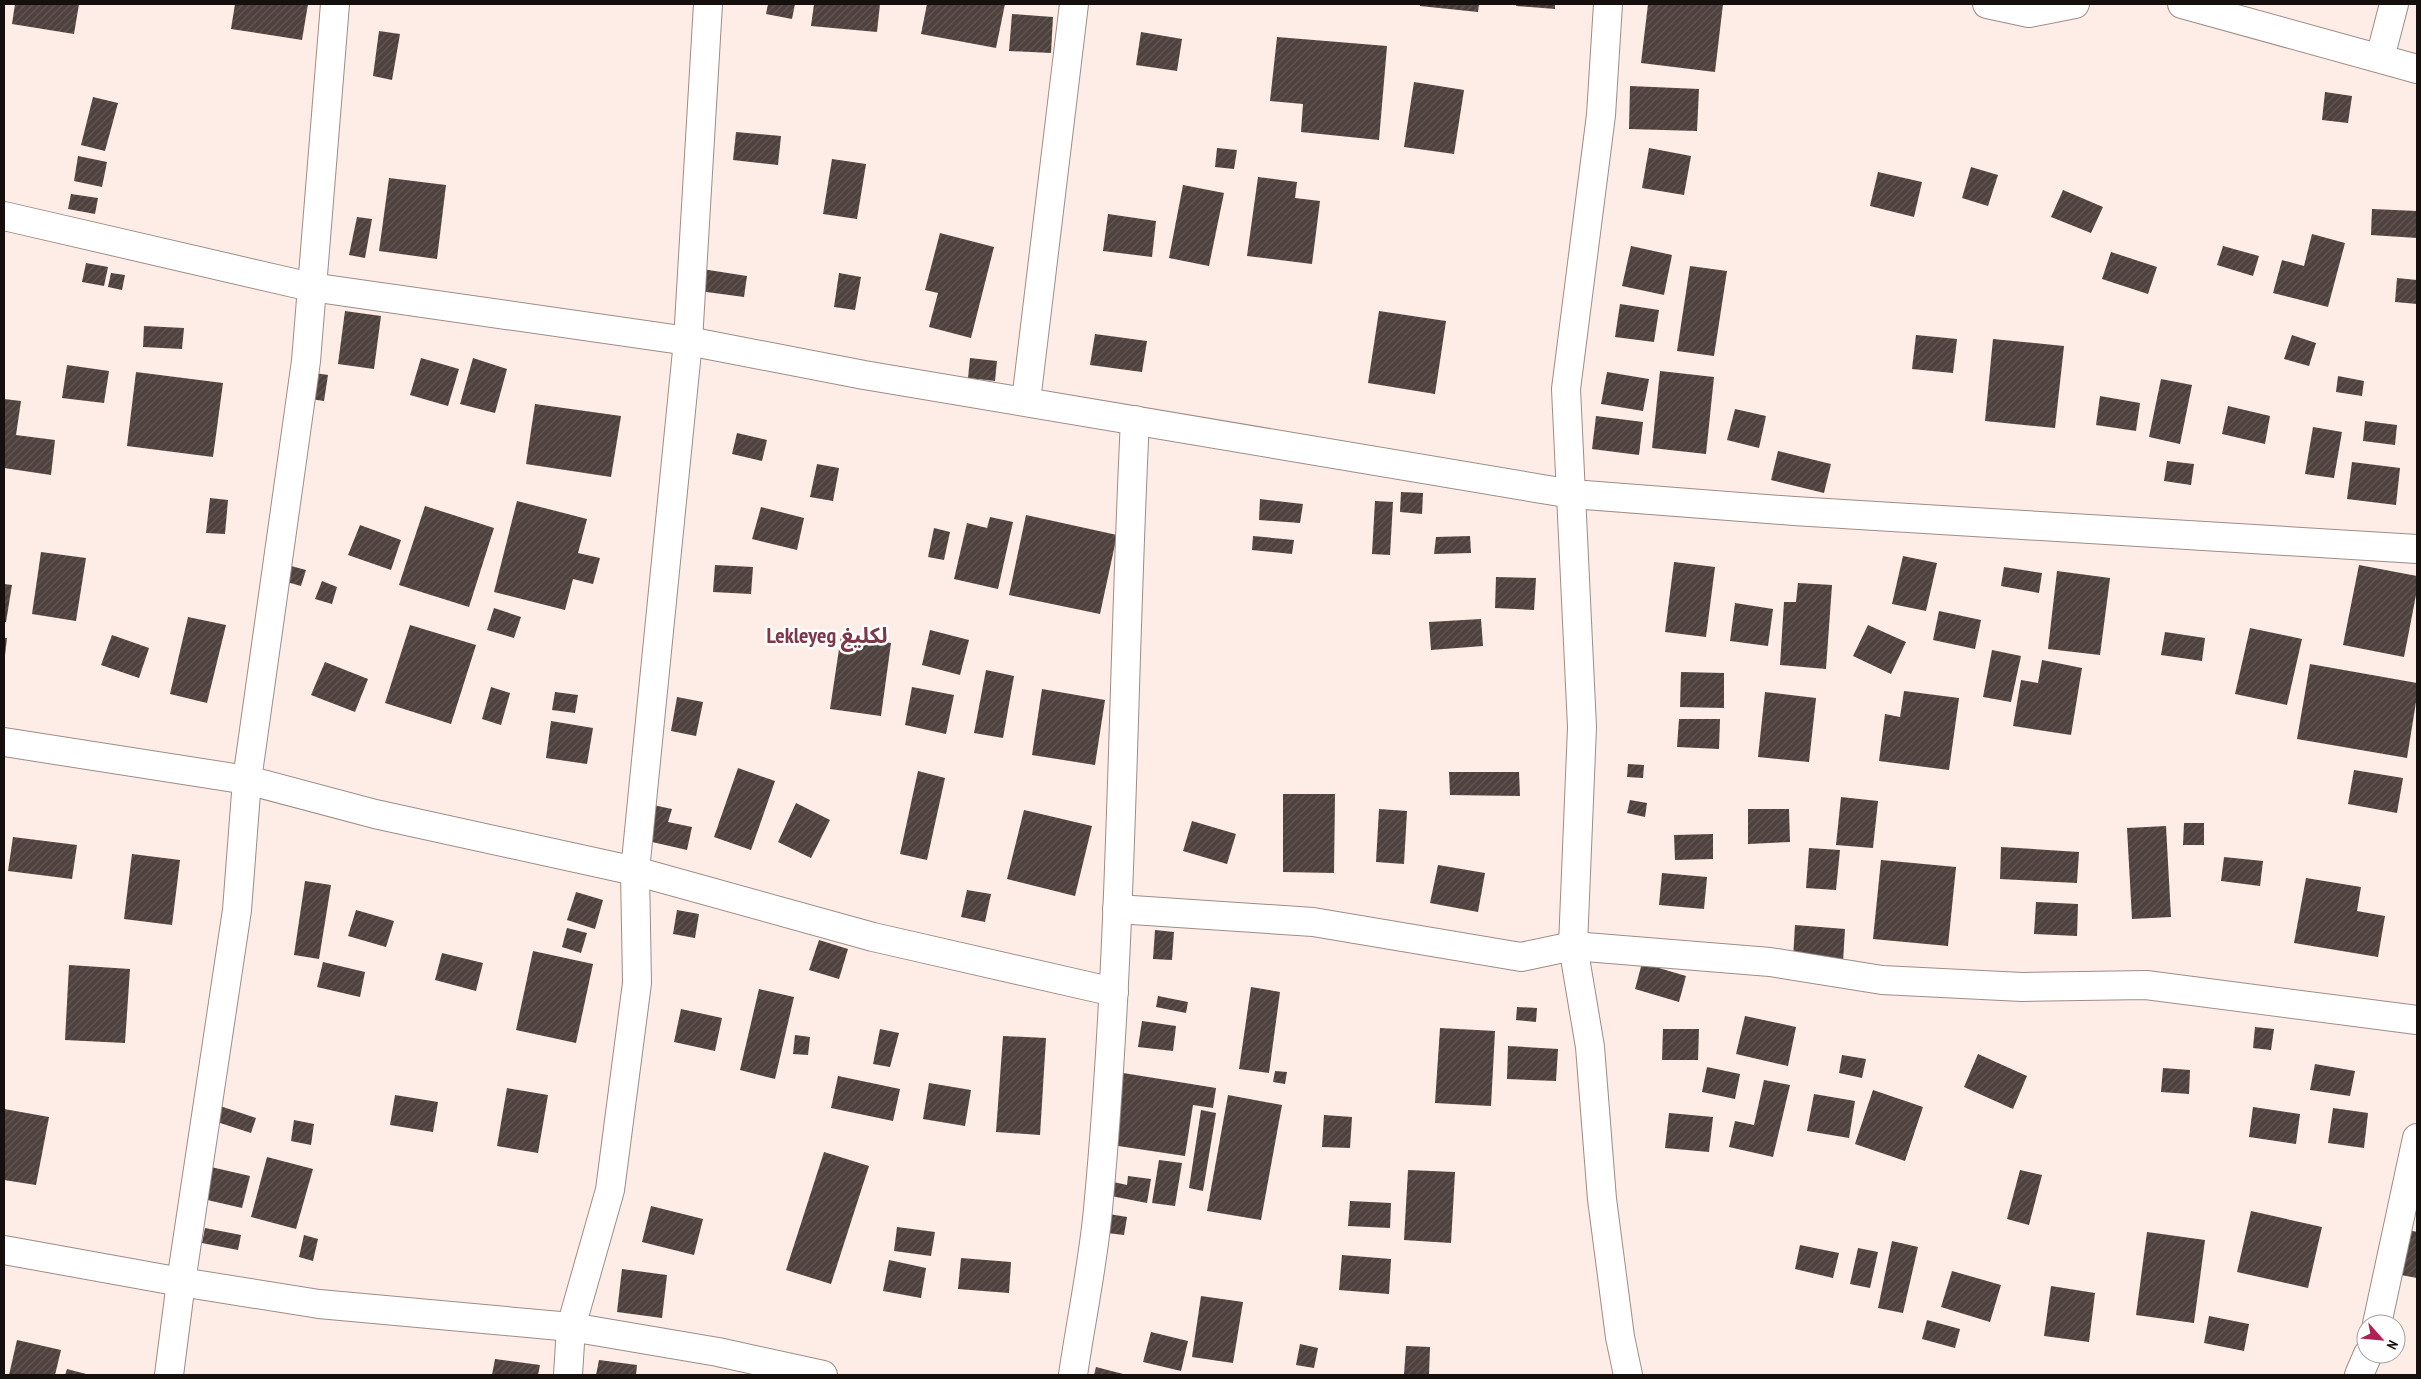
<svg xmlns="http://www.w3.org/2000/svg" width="2421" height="1379" font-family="'PT Sans Narrow','Noto Sans Arabic',sans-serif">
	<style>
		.building { fill: url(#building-hatch) }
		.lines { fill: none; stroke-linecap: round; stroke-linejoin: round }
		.minor-casing { stroke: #9d8c87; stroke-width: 30 }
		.minor { stroke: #fff; stroke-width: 28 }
		.labels { text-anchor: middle; stroke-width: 5; stroke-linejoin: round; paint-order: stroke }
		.district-label { font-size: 22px; font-weight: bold; fill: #7e3748; stroke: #fefefe }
	</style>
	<defs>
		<pattern id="building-hatch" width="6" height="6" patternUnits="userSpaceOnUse" patternTransform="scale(1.25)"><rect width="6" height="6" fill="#4f413d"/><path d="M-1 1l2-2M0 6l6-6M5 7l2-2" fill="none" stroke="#645955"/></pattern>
	</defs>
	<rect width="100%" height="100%" fill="#feede6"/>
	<!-- building -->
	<g class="building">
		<polygon points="15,4 79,4 74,34 12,24"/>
		<polygon points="235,4 308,4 302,40 231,29"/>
		<polygon points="768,4 795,4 792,19 766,14"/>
		<polygon points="814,4 880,4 877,32 811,26"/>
		<polygon points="927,4 1005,4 996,48 921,34"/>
		<polygon points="1420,4 1479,4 1478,12 1420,6"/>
		<polygon points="1517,4 1555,4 1555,9 1516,6"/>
		<polygon points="1648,4 1723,4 1715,72 1641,63"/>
		<polygon points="1012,14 1053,17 1051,53 1009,51"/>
		<polygon points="379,31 400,34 392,80 373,76"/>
		<polygon points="1141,32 1182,39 1177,71 1136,65"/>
		<polygon points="1277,37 1387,46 1379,140 1301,132 1303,104 1270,101"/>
		<polygon points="1414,82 1464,90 1454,154 1404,147"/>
		<polygon points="1630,86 1699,89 1697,131 1629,129"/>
		<polygon points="2325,92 2352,96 2348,123 2322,120"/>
		<polygon points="93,97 118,103 105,151 81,145"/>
		<polygon points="736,132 781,136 778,165 733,160"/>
		<polygon points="1217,148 1237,150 1234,169 1215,167"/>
		<polygon points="1649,148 1691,156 1684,195 1642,188"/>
		<polygon points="78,156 107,162 102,187 74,181"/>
		<polygon points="832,159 866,164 857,219 823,214"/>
		<polygon points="1971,167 1998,175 1988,206 1962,198"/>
		<polygon points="1878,172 1922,182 1914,217 1870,206"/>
		<polygon points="1258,177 1297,182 1295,198 1320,201 1312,264 1247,256"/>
		<polygon points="389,178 446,185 437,259 379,251"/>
		<polygon points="1183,185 1224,193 1209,266 1169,258"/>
		<polygon points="2063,190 2103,207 2091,233 2051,217"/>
		<polygon points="71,194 98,198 95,214 68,209"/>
		<polygon points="2372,209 2417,211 2417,238 2371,235"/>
		<polygon points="1108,214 1156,221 1152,257 1103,251"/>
		<polygon points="357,217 372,219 365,258 349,255"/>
		<polygon points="940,233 994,247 971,338 929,327 938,293 925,290"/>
		<polygon points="2312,234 2345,243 2328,307 2273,293 2282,260 2304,266"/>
		<polygon points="1631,246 1672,255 1664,295 1622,286"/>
		<polygon points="2223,246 2259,256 2253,276 2217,265"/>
		<polygon points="2111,252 2157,267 2148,294 2102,279"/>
		<polygon points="86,263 108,267 104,286 82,282"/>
		<polygon points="1690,266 1727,271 1714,356 1677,351"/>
		<polygon points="702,269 747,276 744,297 699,291"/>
		<polygon points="111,273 125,275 122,290 108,287"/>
		<polygon points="839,273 861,277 855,310 834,307"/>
		<polygon points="2397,278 2417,280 2417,304 2395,302"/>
		<polygon points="1620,304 1659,310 1654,342 1615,337"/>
		<polygon points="345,311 381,316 374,369 338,364"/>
		<polygon points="1379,311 1446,321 1435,394 1368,383"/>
		<polygon points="144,326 184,328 182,349 143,347"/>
		<polygon points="1095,334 1147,341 1142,372 1090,365"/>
		<polygon points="1916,335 1957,339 1953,373 1912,369"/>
		<polygon points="2292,335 2316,343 2309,366 2284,359"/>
		<polygon points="1993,339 2064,346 2055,428 1985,421"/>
		<polygon points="421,358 459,369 448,406 410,395"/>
		<polygon points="473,358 507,369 495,413 460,404"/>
		<polygon points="970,358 997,361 995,381 968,378"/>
		<polygon points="67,365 109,371 104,403 62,398"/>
		<polygon points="1660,371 1714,377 1706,454 1652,448"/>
		<polygon points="136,372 223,383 213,457 127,446"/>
		<polygon points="308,372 328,375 324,401 304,398"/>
		<polygon points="1607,372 1649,379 1643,411 1601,404"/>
		<polygon points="2338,376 2364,381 2362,396 2336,392"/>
		<polygon points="2161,379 2192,385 2180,444 2149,437"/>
		<polygon points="2100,396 2140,403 2136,431 2096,425"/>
		<polygon points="4,399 21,401 16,435 55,440 51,475 4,468"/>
		<polygon points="535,404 621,416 611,477 526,464"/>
		<polygon points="2228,406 2270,416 2265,444 2222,434"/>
		<polygon points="1735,409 1766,416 1759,448 1727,440"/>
		<polygon points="1596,416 1643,422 1639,455 1592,449"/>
		<polygon points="2365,421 2397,425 2395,445 2363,441"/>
		<polygon points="2313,427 2342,432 2334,478 2305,474"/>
		<polygon points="737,433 767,440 762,461 732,454"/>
		<polygon points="1778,451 1831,464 1824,493 1771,480"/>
		<polygon points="2167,461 2194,464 2191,485 2164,481"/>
		<polygon points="2352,462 2400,468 2396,505 2347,499"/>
		<polygon points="817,464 839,468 833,501 810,497"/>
		<polygon points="1401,492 1423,493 1422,514 1400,512"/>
		<polygon points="210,498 228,500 225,534 206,533"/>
		<polygon points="1260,499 1303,504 1300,523 1259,520"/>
		<polygon points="517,501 587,519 578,553 600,558 593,584 573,579 565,610 494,592"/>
		<polygon points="1375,501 1393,502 1390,555 1372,554"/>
		<polygon points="425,506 494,528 469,607 399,585"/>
		<polygon points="761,507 804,518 797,550 752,539"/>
		<polygon points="1026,515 1117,535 1100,614 1009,595"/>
		<polygon points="990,517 1013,522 998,589 954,579 967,523 987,528"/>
		<polygon points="360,525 401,540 391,570 348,555"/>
		<polygon points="934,528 950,532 944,560 928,557"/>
		<polygon points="1253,536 1294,540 1292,554 1252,550"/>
		<polygon points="1470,536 1471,553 1434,554 1436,537"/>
		<polygon points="41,552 86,558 76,621 32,614"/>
		<polygon points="1903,556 1937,563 1926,611 1892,604"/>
		<polygon points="1674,562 1715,567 1706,637 1665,632"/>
		<polygon points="715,565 753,567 751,594 713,592"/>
		<polygon points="2359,565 2417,576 2417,590 2404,657 2343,645"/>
		<polygon points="291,566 306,570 301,586 287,582"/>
		<polygon points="2004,567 2042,573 2039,593 2001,586"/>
		<polygon points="2057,571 2110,578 2100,655 2048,649"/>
		<polygon points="1496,577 1536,578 1534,610 1495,608"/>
		<polygon points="322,581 337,587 332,604 315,599"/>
		<polygon points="1798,583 1832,585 1826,669 1780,665 1784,602 1796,602"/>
		<polygon points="4,584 12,585 6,622 4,622"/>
		<polygon points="1735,603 1773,609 1768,646 1730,641"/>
		<polygon points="494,608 521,617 514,638 487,630"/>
		<polygon points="1939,611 1981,620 1975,649 1933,640"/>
		<polygon points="188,617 226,625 207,703 170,694"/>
		<polygon points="1481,619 1483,646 1431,650 1429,622"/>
		<polygon points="410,625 476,645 451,724 385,703"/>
		<polygon points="1868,625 1906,642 1891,674 1853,656"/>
		<polygon points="2250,628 2302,639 2287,705 2235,694"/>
		<polygon points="930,630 969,640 960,675 922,665"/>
		<polygon points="2165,632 2205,638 2202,661 2161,655"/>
		<polygon points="112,635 149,648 139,678 101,665"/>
		<polygon points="841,636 891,643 881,716 830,709"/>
		<polygon points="4,638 7,638 5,655 4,655"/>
		<polygon points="1992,650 2021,656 2011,702 1983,697"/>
		<polygon points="2042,660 2082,668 2071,735 2013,726 2021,680 2038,683"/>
		<polygon points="325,662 368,679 355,712 311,695"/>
		<polygon points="2310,664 2417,683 2417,696 2407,758 2297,739"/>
		<polygon points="986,670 1014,676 1003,738 974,733"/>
		<polygon points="1681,672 1724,673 1724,708 1680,707"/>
		<polygon points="491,687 510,693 501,725 482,719"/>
		<polygon points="912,687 954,695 946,734 905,725"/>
		<polygon points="1042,689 1105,700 1095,765 1032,755"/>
		<polygon points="1904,691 1959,698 1949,770 1879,761 1885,714 1900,717"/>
		<polygon points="555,692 578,695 575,713 552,710"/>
		<polygon points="1765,692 1816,698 1809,762 1758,757"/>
		<polygon points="677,697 703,702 696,736 671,731"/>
		<polygon points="1679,719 1720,719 1719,749 1677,747"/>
		<polygon points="551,721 593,728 587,764 546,758"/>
		<polygon points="1628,764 1644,765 1643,778 1627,777"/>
		<polygon points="738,768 775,781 751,850 714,837"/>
		<polygon points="2354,770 2403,778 2397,813 2348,804"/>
		<polygon points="918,771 945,778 927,860 900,854"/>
		<polygon points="1449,772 1519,772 1520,796 1450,795"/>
		<polygon points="1283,794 1335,794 1334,873 1283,872"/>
		<polygon points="1841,797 1878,801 1873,848 1836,845"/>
		<polygon points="1630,800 1647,803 1645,817 1627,813"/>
		<polygon points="796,803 830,820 811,858 778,842"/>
		<polygon points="648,804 672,809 668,822 692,827 687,850 639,839"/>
		<polygon points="1379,809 1407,811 1404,864 1376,862"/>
		<polygon points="1748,809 1789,809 1790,842 1748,844"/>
		<polygon points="1024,810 1092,826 1075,896 1007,879"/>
		<polygon points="1192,821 1236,834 1227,864 1183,851"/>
		<polygon points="2184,823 2204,823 2204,845 2183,845"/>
		<polygon points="2166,826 2171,917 2132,919 2127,828"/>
		<polygon points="1713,834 1713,859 1675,860 1674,835"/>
		<polygon points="13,837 77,845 72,879 8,871"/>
		<polygon points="2001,847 2079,852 2077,883 2000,879"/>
		<polygon points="1809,848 1840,850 1836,890 1806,888"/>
		<polygon points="132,854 180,860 172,925 124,919"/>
		<polygon points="2224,857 2263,861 2260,886 2221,881"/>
		<polygon points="1881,860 1956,867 1948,946 1873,939"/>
		<polygon points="1438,865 1485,873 1478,912 1430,903"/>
		<polygon points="1662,873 1707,877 1704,909 1659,905"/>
		<polygon points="2306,878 2361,887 2357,911 2385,916 2378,957 2294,943"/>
		<polygon points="305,881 331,885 319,959 294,955"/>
		<polygon points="967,890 991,894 985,922 961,917"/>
		<polygon points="576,892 603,900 595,929 567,920"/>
		<polygon points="2036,902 2078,904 2077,936 2034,934"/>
		<polygon points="356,910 394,921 386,947 348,936"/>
		<polygon points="677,910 699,914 695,938 673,934"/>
		<polygon points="1795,925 1845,929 1843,962 1793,959"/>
		<polygon points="567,928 587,933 581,953 562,947"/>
		<polygon points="1155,930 1174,932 1172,960 1153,959"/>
		<polygon points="819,940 848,949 839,979 809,970"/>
		<polygon points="533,951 593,964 576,1043 516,1030"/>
		<polygon points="442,953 483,963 476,991 435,980"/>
		<polygon points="323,962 365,972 360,997 317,987"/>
		<polygon points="1642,963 1686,976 1679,1002 1635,989"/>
		<polygon points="69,965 130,969 125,1043 65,1040"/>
		<polygon points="1251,987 1280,992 1269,1073 1239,1069"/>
		<polygon points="759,989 794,997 775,1079 740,1070"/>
		<polygon points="1158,996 1188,1002 1186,1013 1156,1007"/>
		<polygon points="1517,1007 1537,1008 1536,1022 1516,1020"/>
		<polygon points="681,1009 722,1018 715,1051 674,1042"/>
		<polygon points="1745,1016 1796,1027 1788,1066 1736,1054"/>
		<polygon points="1142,1021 1176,1026 1173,1051 1138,1047"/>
		<polygon points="2255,1027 2274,1029 2271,1050 2253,1048"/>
		<polygon points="1440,1028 1495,1031 1491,1106 1435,1103"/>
		<polygon points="880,1029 899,1033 890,1067 873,1064"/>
		<polygon points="1663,1029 1699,1029 1698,1060 1662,1060"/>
		<polygon points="795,1035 810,1037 808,1055 793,1054"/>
		<polygon points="1003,1036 1046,1038 1040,1135 996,1132"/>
		<polygon points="1508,1046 1558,1049 1556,1081 1507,1079"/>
		<polygon points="1978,1054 2027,1076 2013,1109 1964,1087"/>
		<polygon points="1842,1055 1866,1059 1862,1078 1839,1073"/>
		<polygon points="2315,1064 2355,1071 2350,1096 2310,1090"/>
		<polygon points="1707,1067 1740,1074 1735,1099 1702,1092"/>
		<polygon points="2163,1068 2190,1070 2189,1094 2161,1092"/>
		<polygon points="1275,1071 1287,1072 1285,1084 1273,1082"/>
		<polygon points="1117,1072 1216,1088 1213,1108 1193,1105 1185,1156 1105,1144"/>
		<polygon points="838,1076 900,1089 893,1121 831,1108"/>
		<polygon points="1764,1080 1790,1085 1773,1157 1729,1147 1735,1121 1754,1125"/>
		<polygon points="929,1083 971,1090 965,1126 923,1119"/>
		<polygon points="507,1088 548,1095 538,1153 497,1146"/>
		<polygon points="1873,1090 1923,1107 1905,1161 1855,1144"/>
		<polygon points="1814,1094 1855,1101 1849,1138 1807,1131"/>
		<polygon points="395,1095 438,1102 433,1132 390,1125"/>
		<polygon points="1228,1095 1282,1105 1261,1220 1207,1211"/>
		<polygon points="220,1106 256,1118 251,1133 214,1121"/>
		<polygon points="2253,1107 2300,1114 2296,1144 2249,1137"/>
		<polygon points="2333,1108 2368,1113 2364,1148 2328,1143"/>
		<polygon points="4,1109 49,1117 36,1185 4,1180"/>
		<polygon points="1201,1110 1216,1113 1203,1191 1189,1188"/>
		<polygon points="1669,1113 1713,1117 1709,1152 1665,1148"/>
		<polygon points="1324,1115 1352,1117 1350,1148 1322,1147"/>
		<polygon points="294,1120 314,1124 311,1145 291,1141"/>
		<polygon points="824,1152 869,1166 831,1284 786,1270"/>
		<polygon points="267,1157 313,1169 296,1229 251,1217"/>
		<polygon points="1159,1160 1182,1163 1175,1206 1152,1203"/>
		<polygon points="211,1167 250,1176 242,1208 203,1199"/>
		<polygon points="1408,1170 1455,1172 1451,1243 1404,1240"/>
		<polygon points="2020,1170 2042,1175 2029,1225 2007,1219"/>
		<polygon points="1128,1176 1151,1179 1147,1203 1106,1195 1109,1181 1127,1185"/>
		<polygon points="1350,1201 1391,1203 1390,1228 1348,1226"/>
		<polygon points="651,1206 703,1219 694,1255 642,1242"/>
		<polygon points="2251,1211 2322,1227 2308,1288 2237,1272"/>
		<polygon points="1109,1214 1127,1217 1124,1235 1107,1233"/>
		<polygon points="897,1227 935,1232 931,1256 894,1251"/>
		<polygon points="205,1228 241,1235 238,1250 202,1243"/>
		<polygon points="2409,1230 2417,1232 2417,1278 2401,1275"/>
		<polygon points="2147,1232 2205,1240 2194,1323 2136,1315"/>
		<polygon points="304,1235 318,1239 313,1261 299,1257"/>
		<polygon points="1892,1241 1918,1247 1903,1313 1878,1308"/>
		<polygon points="1800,1245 1839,1253 1833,1278 1795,1269"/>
		<polygon points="1858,1248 1878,1252 1870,1288 1850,1284"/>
		<polygon points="1342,1255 1391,1259 1389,1294 1339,1290"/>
		<polygon points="961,1258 1011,1262 1009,1293 958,1289"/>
		<polygon points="889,1260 926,1268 921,1298 883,1291"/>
		<polygon points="622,1269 667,1275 662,1318 617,1312"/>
		<polygon points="1952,1271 2001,1285 1990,1322 1941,1307"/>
		<polygon points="2051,1286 2095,1293 2089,1342 2044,1336"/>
		<polygon points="1201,1296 1243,1302 1233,1363 1192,1357"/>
		<polygon points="2209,1316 2249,1324 2244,1351 2204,1343"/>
		<polygon points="1927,1320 1960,1329 1955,1348 1922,1339"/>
		<polygon points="1151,1332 1188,1341 1181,1371 1143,1362"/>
		<polygon points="17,1340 61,1350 55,1375 9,1375"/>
		<polygon points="1300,1344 1318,1348 1314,1368 1296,1365"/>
		<polygon points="1406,1346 1430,1347 1429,1375 1404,1374"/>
		<polygon points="495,1359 540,1365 538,1375 492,1375"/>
		<polygon points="599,1360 637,1365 636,1375 596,1375"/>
		<polygon points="1096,1367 1127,1375 1094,1375"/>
		<polygon points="67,1369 90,1375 65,1375"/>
	</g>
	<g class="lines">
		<!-- minor casing -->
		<g class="minor-casing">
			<g id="minor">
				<polyline points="1608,4 1601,115 1566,389 1582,727 1573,946 1590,1047 1602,1199 1620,1337 1628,1375"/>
				<polyline points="1987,4 2029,13 2075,4"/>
				<polyline points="2182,4 2417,69"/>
				<polyline points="2380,58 2394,4"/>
				<polyline points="4,216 311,287 688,341 864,375 1572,494 1794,511 2417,549"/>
				<polyline points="1026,401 1074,4"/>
				<polyline points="4,742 247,780 375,814 635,871 873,937 1114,992"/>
				<polyline points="1117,909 1313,922 1521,957 1573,946 1770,962 1882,980 2022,987 2146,985 2417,1020"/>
				<polyline points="4,1250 181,1282 319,1304 571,1327 718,1352 823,1375"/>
				<polyline points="2377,1324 2417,1138"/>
				<polyline points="169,1375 181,1282 237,910 247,780 306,361 335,4"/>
				<polyline points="568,1375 571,1327 610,1190 637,983 635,871 688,341 708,4"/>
				<path d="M1073,1375C1081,1320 1093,1264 1098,1209C1123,946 1122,682 1135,420"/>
				<polyline points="2359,1375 2368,1354"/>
			</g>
		</g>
		<!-- minor -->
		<use href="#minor" class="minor"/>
	</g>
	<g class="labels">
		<!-- district labels -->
		<g class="district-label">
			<text x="827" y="643">Lekleyeg لكليغ</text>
		</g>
	</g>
	<!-- border -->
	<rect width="2421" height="1379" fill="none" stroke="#15100e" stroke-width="10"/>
	<!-- north arrow -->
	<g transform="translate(2381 1339) rotate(117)"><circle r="24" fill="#fefefe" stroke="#a19f9e"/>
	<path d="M0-4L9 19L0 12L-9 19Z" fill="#b02053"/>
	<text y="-8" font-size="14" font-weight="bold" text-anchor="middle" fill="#15100e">N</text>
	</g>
</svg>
